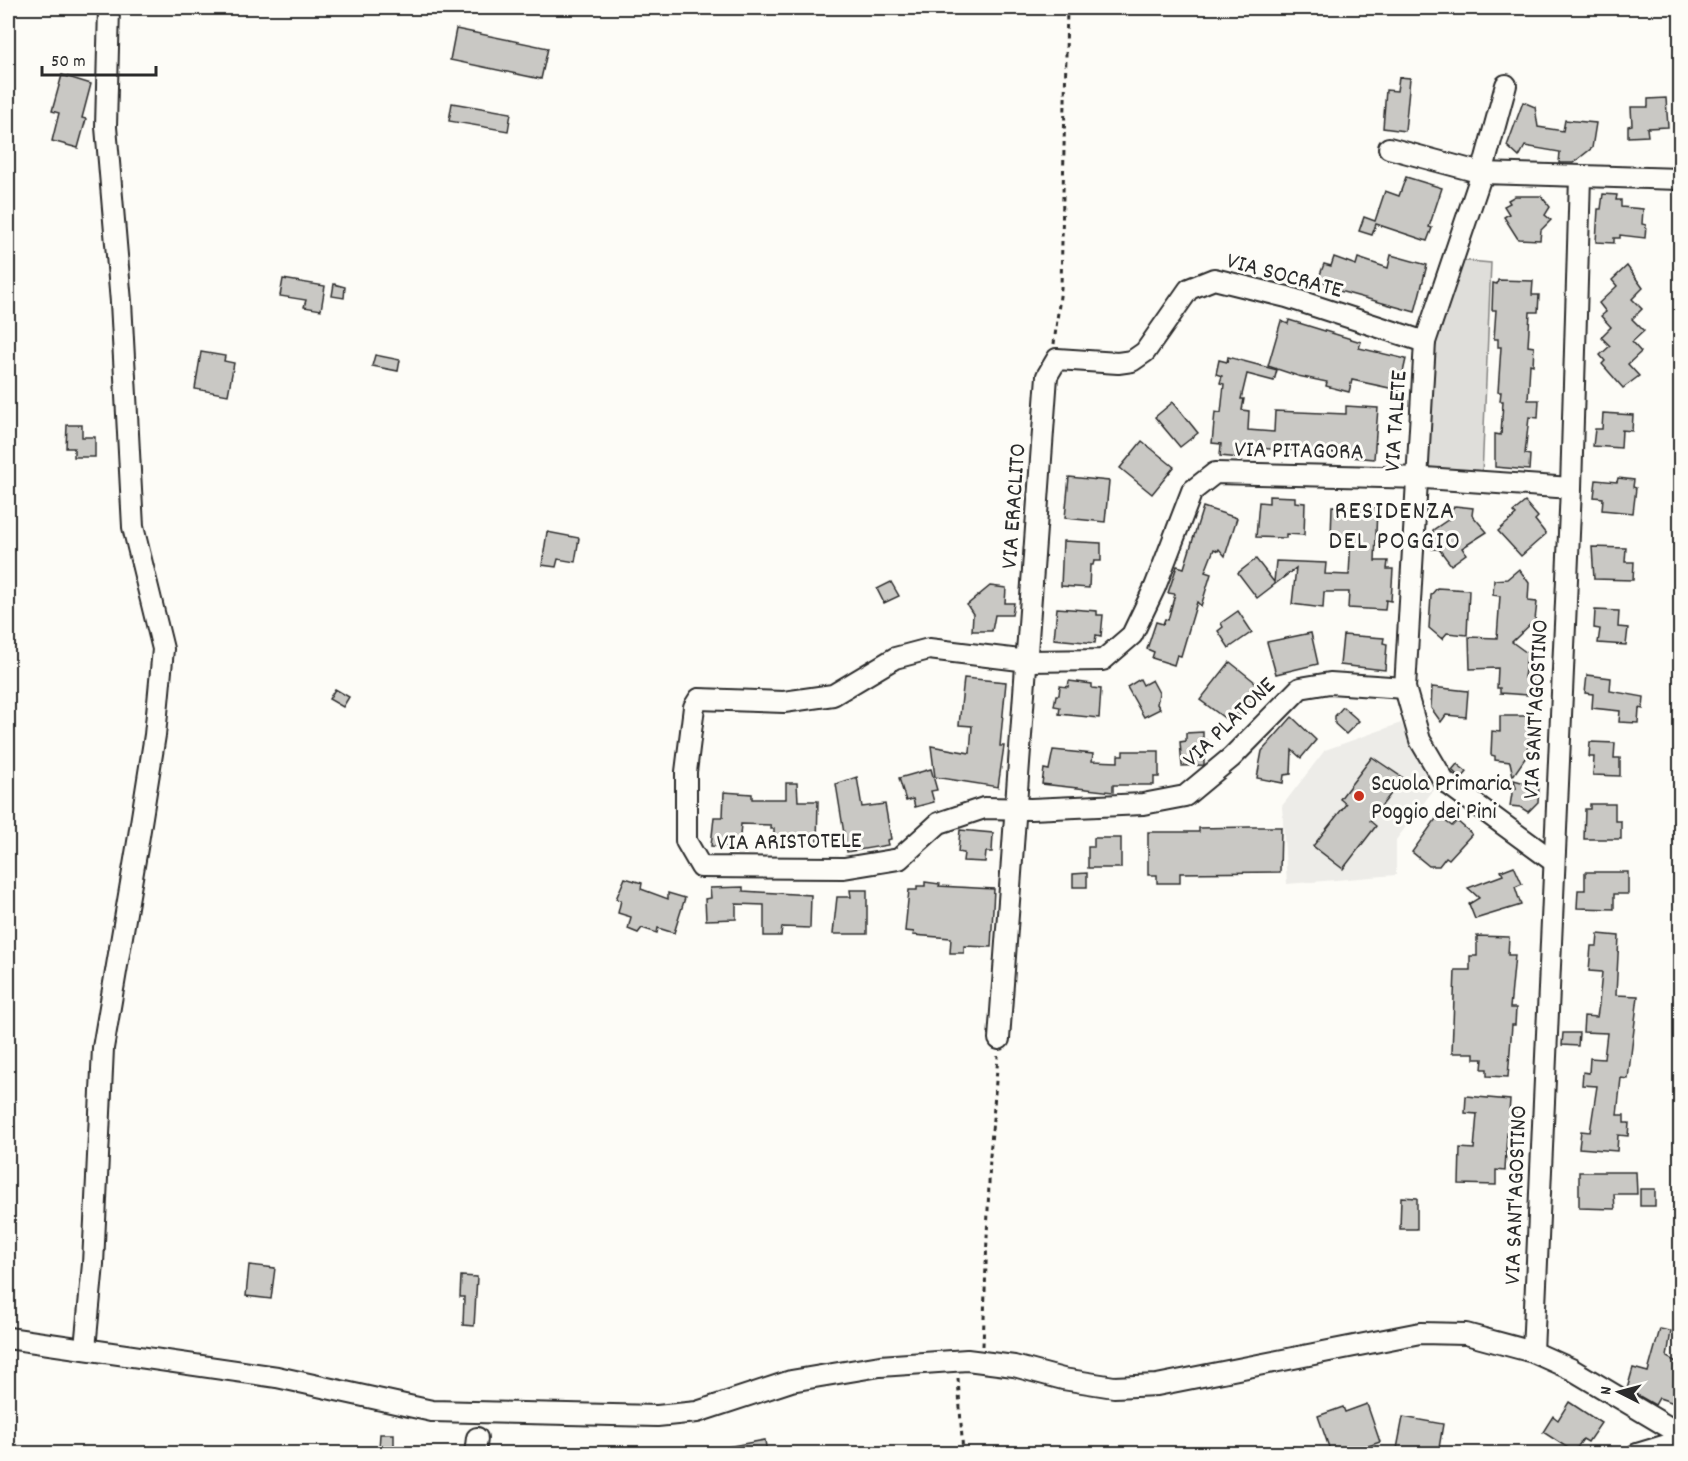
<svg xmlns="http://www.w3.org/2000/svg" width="1688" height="1461" font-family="Dekko,sans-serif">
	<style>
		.built { fill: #edece8 }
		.green { fill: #dfdeda; stroke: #858482; stroke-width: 1.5 }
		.building { fill: #c9c8c4; stroke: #2b2b2b; stroke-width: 1.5 }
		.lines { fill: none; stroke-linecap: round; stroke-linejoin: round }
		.minor-casing { stroke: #2b2b2b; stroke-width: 24 }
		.path { stroke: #2b2b2b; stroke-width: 3; stroke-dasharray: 4.5 4.5; stroke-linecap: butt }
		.minor { stroke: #fdfcf7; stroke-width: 20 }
		.poi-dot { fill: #c8321e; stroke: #fdfcf7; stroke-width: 2 }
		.labels { text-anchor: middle; stroke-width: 6; stroke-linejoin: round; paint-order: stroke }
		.street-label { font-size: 24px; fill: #2b2b2b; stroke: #fdfcf7 }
		.poi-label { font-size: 24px; fill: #2b2b2b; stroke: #fdfcf7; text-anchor: start }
		.neighbourhood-label { font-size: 26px; letter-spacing: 1.5px; fill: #2b2b2b; stroke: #fdfcf7 }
	</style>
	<rect width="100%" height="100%" fill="#fdfcf7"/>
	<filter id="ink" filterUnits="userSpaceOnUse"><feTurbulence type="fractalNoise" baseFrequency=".0167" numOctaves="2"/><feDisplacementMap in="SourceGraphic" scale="12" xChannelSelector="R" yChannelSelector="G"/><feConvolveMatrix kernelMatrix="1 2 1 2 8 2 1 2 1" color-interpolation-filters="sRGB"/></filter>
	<g filter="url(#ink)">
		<!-- built -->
		<polygon class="built" points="1401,723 1437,785 1396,840 1396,875 1287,884 1282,806 1325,750"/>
		<!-- green -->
		<polygon class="green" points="1458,260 1491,263 1482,475 1420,474 1431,337"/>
		<!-- building -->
		<g class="building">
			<polygon points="456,29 548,48 541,79 450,60"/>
			<polygon points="62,75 91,84 82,118 86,119 78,148 52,141 59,113 52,111"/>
			<polygon points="1399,77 1410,78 1405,131 1383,128 1386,90 1397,91"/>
			<polygon points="1666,98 1668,127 1647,128 1648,136 1628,137 1628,126 1632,125 1631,107 1648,107 1648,99"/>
			<polygon points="1523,102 1535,107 1538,127 1563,131 1565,120 1596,123 1592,148 1573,163 1559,163 1560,152 1525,146 1519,157 1507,146"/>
			<polygon points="452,103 511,113 508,131 449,121"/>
			<polygon points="1406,177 1442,188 1429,227 1432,228 1427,241 1376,224 1372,235 1359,231 1364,217 1375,221 1385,191 1399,196"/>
			<polygon points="1603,194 1617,195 1616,200 1621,200 1621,207 1643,209 1642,224 1646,225 1645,238 1620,235 1620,238 1614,238 1614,243 1596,242 1598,209 1601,209"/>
			<polygon points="1515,196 1541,196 1550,207 1545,215 1551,220 1541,230 1540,240 1518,239 1504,217 1509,214 1504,206 1510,203 1508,200"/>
			<polygon points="1391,255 1427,265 1415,312 1325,287 1327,283 1318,280 1324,264 1331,266 1334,257 1356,265 1358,258 1388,268"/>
			<polygon points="1627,266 1643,288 1632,299 1642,309 1632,319 1644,331 1632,342 1641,352 1628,364 1639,376 1623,388 1602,364 1605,361 1600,355 1610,346 1601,337 1611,327 1601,316 1606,312 1599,303 1617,286 1612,280"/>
			<polygon points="283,279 325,286 321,310 304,307 306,300 280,296"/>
			<polygon points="1498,280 1533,281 1532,295 1539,295 1538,312 1530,312 1528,346 1534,347 1533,365 1530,364 1528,400 1539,400 1538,418 1529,417 1525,454 1530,455 1529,470 1495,467 1495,434 1501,435 1503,401 1500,401 1501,392 1498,392 1501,347 1498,347 1498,339 1494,339 1496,310 1492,310 1493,283 1497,284"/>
			<polygon points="334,284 345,287 344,298 332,296"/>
			<polygon points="1289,320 1361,342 1359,348 1406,359 1399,390 1352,380 1349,392 1326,386 1327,382 1298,376 1268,366 1281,321 1288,324"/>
			<polygon points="201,352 225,356 224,361 234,363 228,395 195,389"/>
			<polygon points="375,355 400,360 398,371 372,366"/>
			<polygon points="1228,357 1277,370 1274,381 1247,374 1241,399 1244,399 1242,410 1249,411 1248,430 1274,432 1275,411 1346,414 1346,406 1378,408 1374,459 1351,457 1352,454 1241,447 1240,458 1220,456 1221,444 1212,443 1215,412 1221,413 1224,384 1220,383 1222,376 1216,374 1219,360 1227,362"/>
			<polygon points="1173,402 1198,433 1180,447 1155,417"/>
			<polygon points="1603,413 1633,415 1632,431 1622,430 1621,448 1593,446 1595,429 1602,429"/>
			<polygon points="67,425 82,425 82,437 95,437 95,457 74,457 74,448 66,448"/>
			<polygon points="1142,441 1174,467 1152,494 1120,468"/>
			<polygon points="1069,477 1109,481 1105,522 1065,518"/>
			<polygon points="1618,478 1634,480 1633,487 1636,488 1633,513 1602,510 1603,498 1594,497 1596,480 1617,482"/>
			<polygon points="1269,496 1295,497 1295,502 1305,503 1304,535 1286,534 1286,538 1256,537 1259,502 1269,503"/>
			<polygon points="1525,502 1538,517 1535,520 1546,534 1521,556 1498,531 1516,515 1513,512"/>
			<polygon points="1332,506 1377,507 1375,561 1388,561 1387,569 1393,569 1391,601 1386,600 1385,610 1348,608 1349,592 1324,592 1323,608 1292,604 1296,568 1257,598 1238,573 1256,559 1274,582 1276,561 1326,563 1325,574 1349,575 1351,538 1331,538"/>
			<polygon points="1455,506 1473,508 1472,515 1487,532 1462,548 1466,554 1451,565 1439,549 1432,549 1433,530 1449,519 1446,514"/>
			<polygon points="1203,507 1237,518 1225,556 1219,549 1218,551 1214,549 1205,572 1211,574 1201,606 1197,602 1181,656 1177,655 1174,665 1152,658 1154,652 1147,649 1156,622 1163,624 1165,619 1168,620 1175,594 1168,593 1177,566 1184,568"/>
			<polygon points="547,532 579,538 575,562 558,559 556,567 542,565"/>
			<polygon points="1063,541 1101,543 1101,561 1094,561 1093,565 1090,565 1089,588 1061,586"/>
			<polygon points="1592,547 1626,548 1625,562 1634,562 1633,580 1594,579"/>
			<polygon points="1519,569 1529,583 1528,601 1537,602 1535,620 1512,642 1527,653 1524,678 1532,678 1532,690 1528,695 1500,693 1500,688 1497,688 1498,668 1470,669 1469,637 1497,638 1500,596 1493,595 1494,580 1507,579"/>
			<polygon points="891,582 899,596 884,603 877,589"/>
			<polygon points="990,586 1006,588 1005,603 1014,603 1012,615 995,615 992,631 972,631 973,614 967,605"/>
			<polygon points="1437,588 1469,590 1467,635 1447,633 1442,639 1429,628 1431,595"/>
			<polygon points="1057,608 1097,611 1097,615 1103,615 1101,636 1096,635 1095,643 1054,639"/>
			<polygon points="1595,610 1619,611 1618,627 1628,628 1626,645 1598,643 1600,629 1594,628"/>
			<polygon points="1238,611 1252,632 1229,648 1218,631 1223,627 1221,623"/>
			<polygon points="1311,633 1318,664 1276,674 1267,642"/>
			<polygon points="1343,635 1384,638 1383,643 1387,644 1385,670 1340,665"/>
			<polygon points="1230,662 1260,686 1253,694 1257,697 1241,717 1236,714 1230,722 1200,700"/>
			<polygon points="1587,675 1611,678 1610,691 1644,697 1643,709 1639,708 1638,723 1619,722 1620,711 1592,708 1593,694 1585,693"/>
			<polygon points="964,678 1006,682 1000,746 1004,746 998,787 935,777 931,746 970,753 972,726 959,725"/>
			<polygon points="1140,679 1143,685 1152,680 1159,693 1157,704 1160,709 1144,717 1127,687"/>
			<polygon points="1069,681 1092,684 1092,688 1101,689 1099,718 1059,714 1060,707 1054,706 1056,695 1059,695 1060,686 1068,687"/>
			<polygon points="1432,687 1468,691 1466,717 1446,715 1441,722 1431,708"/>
			<polygon points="335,689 349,697 343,707 329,699"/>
			<polygon points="1343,707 1359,721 1346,734 1335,724 1335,716"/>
			<polygon points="1500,716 1532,716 1534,732 1530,732 1526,757 1513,776 1510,762 1495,760 1495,756 1491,755 1492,731 1500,732"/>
			<polygon points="1292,717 1316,740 1301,758 1292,750 1291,774 1284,775 1283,783 1257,778 1262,751"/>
			<polygon points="1203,732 1203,740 1207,740 1208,754 1204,754 1204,765 1182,766 1180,742 1186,741 1186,733"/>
			<polygon points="1590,742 1615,743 1614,758 1620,758 1620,776 1593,775 1594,757 1589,757"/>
			<polygon points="1053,750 1093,754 1092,761 1118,762 1118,755 1123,755 1123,751 1159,751 1159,777 1154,777 1154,785 1113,785 1113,792 1042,784 1044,769 1049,770"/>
			<polygon points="1372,757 1403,778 1370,821 1376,826 1343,869 1313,846 1346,804 1340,799"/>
			<polygon points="1457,764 1467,772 1461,779 1452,770"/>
			<polygon points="931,769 937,790 931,791 934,802 915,807 913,799 906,801 899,778"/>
			<polygon points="857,777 862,807 885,804 891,839 887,840 888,845 847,852 836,784"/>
			<polygon points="1514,780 1539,787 1538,802 1528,812 1520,807 1510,806 1513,787 1516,788"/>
			<polygon points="786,783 797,783 798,801 818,801 817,843 774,843 774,829 771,829 771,825 741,824 739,848 711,846 714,817 723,817 724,792 752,794 752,799 786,799"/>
			<polygon points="1590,804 1615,804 1615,821 1621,821 1621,839 1584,839 1585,809 1590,809"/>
			<polygon points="1438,816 1452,826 1457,821 1472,834 1449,859 1446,857 1439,866 1429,866 1412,852"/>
			<polygon points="1250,827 1281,827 1280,872 1180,873 1180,883 1157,883 1157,875 1148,875 1148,832 1199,832 1199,828"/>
			<polygon points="960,830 993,833 992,852 986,852 985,862 963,861 964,853 958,852"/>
			<polygon points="1094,838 1121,838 1121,868 1088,868 1088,847 1094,847"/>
			<polygon points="1514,866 1522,884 1515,887 1521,905 1475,919 1469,904 1479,898 1468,888 1503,875 1501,871"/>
			<polygon points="1585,872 1628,872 1628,894 1614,894 1614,909 1577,908 1578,890 1585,890"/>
			<polygon points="1087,873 1087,887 1073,887 1073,874"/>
			<polygon points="625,878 642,883 641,889 668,899 668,893 685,898 674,933 658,928 657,933 642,928 638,933 628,929 631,917 618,913 621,900 616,899"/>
			<polygon points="925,882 940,884 939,886 994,889 991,947 964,946 964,953 950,953 951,938 913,935 914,932 905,931 909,890 917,890 917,886 925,886"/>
			<polygon points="743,887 743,891 811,895 810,928 782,927 781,936 764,936 764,905 736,904 736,919 706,920 705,899 711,898 710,888"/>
			<polygon points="850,890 867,890 867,934 833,934 837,897 851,897"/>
			<polygon points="1598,934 1619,936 1616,995 1638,996 1628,1079 1621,1078 1617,1115 1624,1115 1624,1123 1629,1123 1628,1136 1618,1135 1617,1151 1579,1148 1581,1131 1590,1132 1597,1086 1582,1085 1583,1072 1589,1073 1590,1058 1604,1059 1607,1033 1583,1032 1584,1016 1597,1017 1599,1004 1602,972 1589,971 1591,946 1597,946"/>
			<polygon points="1477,936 1509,937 1508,955 1515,955 1510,1008 1516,1008 1515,1025 1512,1025 1508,1077 1487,1076 1487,1069 1482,1069 1483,1059 1474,1059 1474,1053 1452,1053 1455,970 1470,970 1470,956 1477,956"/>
			<polygon points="1563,1033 1579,1033 1578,1046 1562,1045"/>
			<polygon points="1466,1096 1510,1100 1509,1113 1516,1114 1515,1133 1507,1132 1505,1171 1496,1170 1496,1185 1459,1184 1460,1148 1474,1149 1477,1114 1465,1113"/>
			<polygon points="1579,1172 1636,1172 1637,1194 1614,1194 1615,1209 1579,1208"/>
			<rect x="1640" y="1189" width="15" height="17"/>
			<polygon points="1401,1197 1417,1198 1417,1229 1400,1229"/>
			<polygon points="249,1265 275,1268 271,1299 246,1296"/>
			<polygon points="461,1276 477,1277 474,1326 463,1325 464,1297 460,1297"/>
			<polygon points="1660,1329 1671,1331 1667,1357 1680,1364 1680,1405 1659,1398 1655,1405 1627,1389 1633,1368 1648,1372"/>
			<polygon points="1569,1402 1601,1423 1588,1442 1583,1439 1574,1452 1543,1432 1553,1416 1558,1420"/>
			<polygon points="1367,1404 1380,1442 1345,1454 1341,1449 1331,1453 1318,1416 1343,1407 1345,1412"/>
			<polygon points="1403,1417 1443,1424 1438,1454 1396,1454"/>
			<polygon points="380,1434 394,1434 394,1449 379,1449"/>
			<polygon points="765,1440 767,1454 727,1454 726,1447"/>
		</g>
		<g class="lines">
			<!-- minor casing -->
			<g class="minor-casing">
				<g id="minor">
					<polyline points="1389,148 1482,173 1506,85"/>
					<polyline points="1405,688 1330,683 1300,688 1232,757 1185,796 1143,804 1031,809 984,808 939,823 899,859 844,868 701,867 686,841 686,772 694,707 699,699 784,702 833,695 895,658 929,649 1028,661 1103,660 1132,635 1155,587 1192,491 1215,473 1425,478 1571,488"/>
					<polyline points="1553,861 1444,781 1420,740 1405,688 1425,342 1482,173 1680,179"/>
					<polyline points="999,1039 1047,376 1057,359 1118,363 1132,361 1145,352 1189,289 1214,279 1287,297 1425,342"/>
					<polyline points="8,1338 277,1377 432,1411 657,1416 697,1412 791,1381 880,1366 967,1360 1014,1366 1063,1379 1114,1387 1157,1385 1420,1333 1466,1334 1533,1352 1571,1369 1680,1434"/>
					<polyline points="85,1348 93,1264 103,1048 138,842 155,735 163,649 133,527 121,302 106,127 109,8"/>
					<polyline points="1533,1352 1571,488 1580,177"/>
					<polyline points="475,1454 477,1438"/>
					<polyline points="1637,1454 1680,1441"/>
				</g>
			</g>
			<!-- path -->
			<g class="path">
				<polyline points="1054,344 1061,288 1067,8"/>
				<polyline points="983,1346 990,1156 998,1056"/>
				<polyline points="958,1378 963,1454"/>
			</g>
			<!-- minor -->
			<use href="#minor" class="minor"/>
		</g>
	</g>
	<!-- markers -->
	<circle class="poi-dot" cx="1359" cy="796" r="6"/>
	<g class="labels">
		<!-- street labels -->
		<g class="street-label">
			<text transform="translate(1285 274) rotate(15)" y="8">VIA SOCRATE</text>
			<text transform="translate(1394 421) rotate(-86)" y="8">VIA TALETE</text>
			<text transform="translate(1299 449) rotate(1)" y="8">VIA PITAGORA</text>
			<text transform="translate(1012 506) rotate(-86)" y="8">VIA ERACLITO</text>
			<text transform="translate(1534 709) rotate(-87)" y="8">VIA SANT'AGOSTINO</text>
			<text transform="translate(1228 721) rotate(-44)" y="8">VIA PLATONE</text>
			<text transform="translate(789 840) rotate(-1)" y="8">VIA ARISTOTELE</text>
			<text transform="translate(1514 1195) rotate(-88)" y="8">VIA SANT'AGOSTINO</text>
		</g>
		<!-- poi labels -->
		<g class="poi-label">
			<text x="1371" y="790">Scuola Primaria<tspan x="1371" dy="28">Poggio dei Pini</tspan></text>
		</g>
		<!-- neighbourhood labels -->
		<g class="neighbourhood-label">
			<text x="1395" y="518">RESIDENZA<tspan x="1395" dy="30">DEL POGGIO</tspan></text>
		</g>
	</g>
	<!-- margin -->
	<rect width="1688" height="1461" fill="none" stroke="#fdfcf7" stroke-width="30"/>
	<rect x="15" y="15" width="1658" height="1431" fill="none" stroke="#2b2b2b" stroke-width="2" filter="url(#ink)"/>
	<!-- north arrow -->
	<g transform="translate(1619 1392) rotate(276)" stroke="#fdfcf7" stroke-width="4.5" paint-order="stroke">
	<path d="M0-4.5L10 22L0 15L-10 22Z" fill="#2b2b2b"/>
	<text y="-9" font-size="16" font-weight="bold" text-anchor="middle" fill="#2b2b2b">N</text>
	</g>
	<!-- scale -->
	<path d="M42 66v9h114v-9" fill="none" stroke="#2b2b2b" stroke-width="3"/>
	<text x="51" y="66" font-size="18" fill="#2b2b2b" stroke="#fdfcf7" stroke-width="4.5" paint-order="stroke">50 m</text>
</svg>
